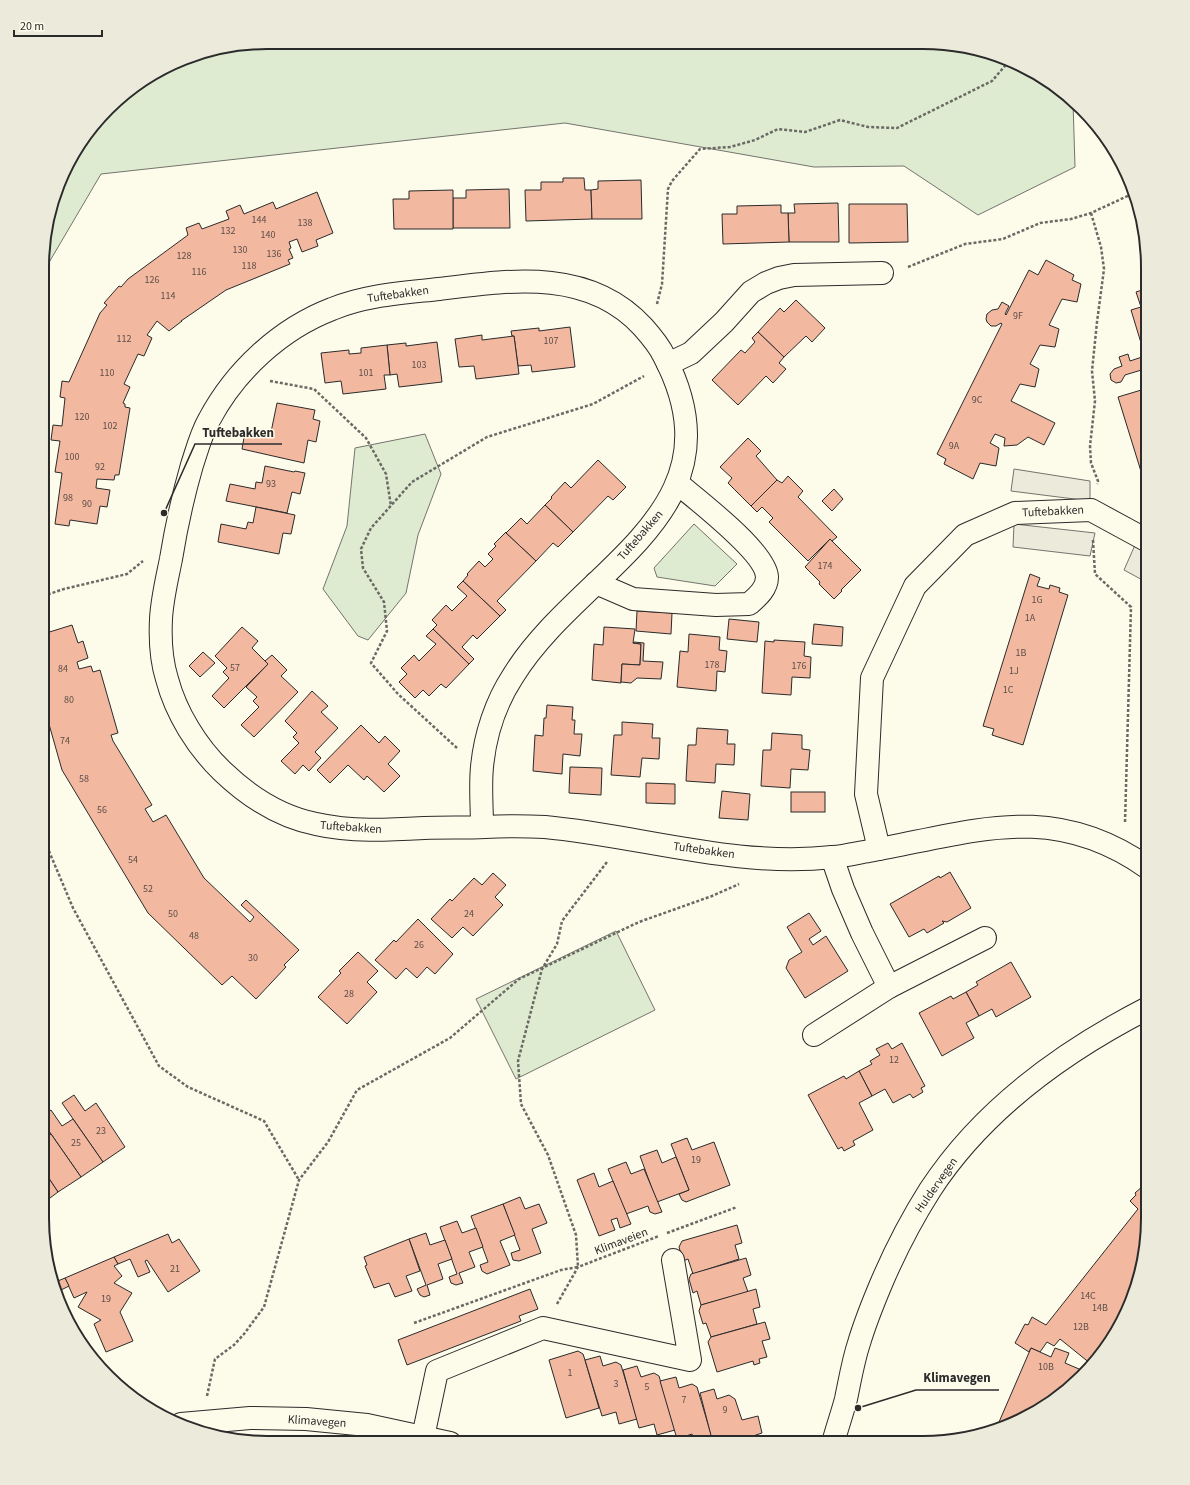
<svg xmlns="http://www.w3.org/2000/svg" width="1190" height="1485" font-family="'Source Sans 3',sans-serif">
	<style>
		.green { fill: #deebd1; stroke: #74746e }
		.parking { fill: #eceadb; stroke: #74746e }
		.building { fill: #f2b8a0; stroke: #2b2b2b }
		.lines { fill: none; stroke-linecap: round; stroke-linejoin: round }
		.minor-casing { stroke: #2b2b2b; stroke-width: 24 }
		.path { stroke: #6a6964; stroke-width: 2.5; stroke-dasharray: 3 2; stroke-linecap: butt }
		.minor { stroke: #fdfbea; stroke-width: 22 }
		.labels { text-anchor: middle; stroke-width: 3; stroke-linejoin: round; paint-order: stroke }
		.number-label { font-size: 10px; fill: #5d4e48 }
		.street-label { font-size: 12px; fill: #2b2b2b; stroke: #fdfbea }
		.rim { fill: none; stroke: #2b2b2b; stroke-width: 2 }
		.leader { fill: none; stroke: #2b2b2b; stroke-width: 1.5 }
		.callout-dot { fill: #2b2b2b; stroke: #fdfbea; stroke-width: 1.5 }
		.callout-label { font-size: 13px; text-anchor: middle; font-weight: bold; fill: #2b2b2b; stroke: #fdfbea; stroke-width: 3; stroke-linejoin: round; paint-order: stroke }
	</style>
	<rect width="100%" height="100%" fill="#fdfbea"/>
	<!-- green -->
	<g class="green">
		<polygon points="267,42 952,44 1009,59 1048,80 1073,102 1075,167 978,215 904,166 814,167 565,123 101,174 44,271 44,238 72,155 119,98 195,54"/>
		<polygon points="425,434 441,474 418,535 406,593 368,640 358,636 323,589 347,526 355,448"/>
		<polygon points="694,524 737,564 715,586 657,577 654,568"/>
		<polygon points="616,931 655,1010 516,1079 476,999"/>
	</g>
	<!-- parking -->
	<g class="parking">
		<polygon points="1014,469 1090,481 1090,501 1011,491"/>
		<polygon points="1014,524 1095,533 1090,556 1013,547"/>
		<polygon points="1135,545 1148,553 1148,583 1124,570"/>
	</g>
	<!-- building -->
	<g class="building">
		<polygon points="563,178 584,178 585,190 591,190 592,219 526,221 525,190 541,190 541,182 563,182"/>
		<polygon points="641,180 642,219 592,219 591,190 598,189 598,181"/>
		<polygon points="509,189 510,228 453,228 453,198 466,198 466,190"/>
		<polygon points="453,190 453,229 394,229 393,199 409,199 409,191"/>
		<polygon points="317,192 333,233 316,240 318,246 302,252 297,239 289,242 291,248 289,249 293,258 288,260 290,264 226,290 181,321 182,321 169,331 157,321 147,335 152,338 144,356 138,354 124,384 130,387 123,403 125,404 125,407 130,408 119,475 115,475 114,480 97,479 96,488 110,490 107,507 100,506 97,524 70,520 69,526 55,524 62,473 55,472 60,441 51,440 53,425 62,426 65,398 60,397 62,381 69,382 100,313 107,305 104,303 119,286 121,287 128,279 188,235 186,228 199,223 202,229 229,219 226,211 240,205 244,214 273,202 276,209"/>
		<polygon points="838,203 839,242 789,242 788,213 795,213 794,204"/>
		<polygon points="849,204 907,204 908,242 849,243"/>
		<polygon points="781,205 781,213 788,213 789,242 723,244 722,214 737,214 737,206"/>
		<polygon points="1046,260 1074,275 1072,280 1081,284 1077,302 1062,299 1049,325 1059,329 1055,347 1040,345 1030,364 1039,369 1035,387 1020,384 1011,401 1055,423 1044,445 1028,437 1017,445 1004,446 1005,438 995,434 990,443 999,448 996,466 980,463 973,479 944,464 946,459 937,454 1002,324 1001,323 996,326 991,326 987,322 986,319 987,314 992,310 998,309 1002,302 1009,306 1005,314 1006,315 1029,270 1038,275"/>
		<polygon points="1148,288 1148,368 1125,375 1121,382 1116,383 1111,380 1110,374 1114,369 1122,366 1119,357 1128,354 1130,361 1145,356 1131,310 1141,307 1136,292"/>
		<polygon points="796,300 825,328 812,342 806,336 784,357 758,332 780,308 784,312"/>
		<polygon points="570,327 575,367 532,372 531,365 518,366 514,336 512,336 511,331 539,328 539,331"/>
		<polygon points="758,332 784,357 779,363 786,369 773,383 766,376 738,405 712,380 741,350 745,353 755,342 752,338"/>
		<polygon points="482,335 482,340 514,336 519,374 476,379 474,366 459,367 455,339"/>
		<polygon points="437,342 442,382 399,387 397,374 390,375 387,345 406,343 406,346"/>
		<polygon points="387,345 390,375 384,375 386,389 343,394 341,381 325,383 321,353 349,350 349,354 361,353 361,348"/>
		<polygon points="1148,388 1148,494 1118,397"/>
		<polygon points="277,403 315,410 313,419 320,421 316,442 308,440 304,463 242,449 245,432 270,437"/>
		<polygon points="748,438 761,451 756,456 777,480 751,506 728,483 732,478 720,467"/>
		<polygon points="598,460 626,487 613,500 608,496 573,532 545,505 552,498 551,497 565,482 571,488"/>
		<polygon points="265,466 294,472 295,471 305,473 300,494 292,492 287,513 226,501 230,484 255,489 256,482 262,483"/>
		<polygon points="788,476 803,491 798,497 837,537 832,541 830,539 808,561 769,522 773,518 762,507 757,512 751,506 777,480 782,483"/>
		<polygon points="834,489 843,499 832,511 822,501"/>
		<polygon points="545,505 573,532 558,547 553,543 536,561 506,533 521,518 527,524"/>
		<polygon points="256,507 295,515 291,534 283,533 279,554 218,542 221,524 246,529 248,522 253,523"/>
		<polygon points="506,532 506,533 536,561 497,601 506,610 500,616 463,581 468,575 467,574 479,561 485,567 493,559 488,554 496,546 494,544"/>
		<polygon points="830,539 861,570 841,590 842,591 834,599 819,584 820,582 805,567"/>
		<polygon points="1030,574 1040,578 1037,586 1049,589 1050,585 1060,588 1059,592 1068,595 1023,745 992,735 994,729 983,726"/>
		<polygon points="463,581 500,616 477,639 473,635 462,647 474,659 469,664 433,629 437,625 432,620 446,605 452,611 467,596 457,587"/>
		<polygon points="637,611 672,613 671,634 636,631"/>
		<polygon points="729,619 759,622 757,642 727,639"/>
		<polygon points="814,624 843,627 842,646 812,644"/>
		<polygon points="72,625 78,643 83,641 88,658 77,662 79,669 91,666 93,672 100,670 118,733 111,735 113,741 152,805 145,809 153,822 166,815 204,878 250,922 254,917 241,905 246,900 299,950 284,965 286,967 256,999 232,976 222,985 148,913 62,770 43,703 43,634"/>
		<polygon points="242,627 258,641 252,648 268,664 224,708 212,696 229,678 223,672 227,668 215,656"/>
		<polygon points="604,627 635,629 633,643 641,644 640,665 622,664 621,683 592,680 594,644 603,645"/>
		<polygon points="433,629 469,664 446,688 441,684 429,696 423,690 415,698 399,682 407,674 401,668 414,655 419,661 436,644 426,636"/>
		<polygon points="689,634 720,637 719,650 727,651 725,672 717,671 716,691 677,687 680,651 688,652"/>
		<polygon points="774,640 805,642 804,656 811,657 810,678 792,677 791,695 762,693 765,641 774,642"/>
		<polygon points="634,642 644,643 643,661 663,662 661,679 637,678 631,683 621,682 622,664 640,665 641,644 633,643"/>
		<polygon points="203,652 215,663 200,677 189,666"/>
		<polygon points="272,655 287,670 281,676 298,692 254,737 241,725 259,707 253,701 257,697 246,687 268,664 265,661"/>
		<polygon points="312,691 328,706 321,712 338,728 315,752 321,758 309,771 303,765 295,774 281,761 299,743 293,737 297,733 285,721"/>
		<polygon points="547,705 573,707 572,720 575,720 574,734 582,734 580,756 563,754 562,774 533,771 535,735 543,736 544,718 546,718"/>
		<polygon points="622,722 653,724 652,738 660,738 659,759 642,758 640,777 611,775 614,735 622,735"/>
		<polygon points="361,725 379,743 385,736 400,751 388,764 400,776 384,792 367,776 364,780 348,765 330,783 317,770"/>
		<polygon points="697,728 728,730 727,744 735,744 734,765 716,764 715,783 686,781 688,745 696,745"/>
		<polygon points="772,733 802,735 802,749 810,750 808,770 791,769 790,788 761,786 763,750 771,750"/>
		<polygon points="570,767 602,768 601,795 569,793"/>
		<polygon points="646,783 675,784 675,804 646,803"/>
		<polygon points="722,791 750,794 748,820 719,818"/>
		<rect x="791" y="792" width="34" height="20"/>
		<polygon points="950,872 971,908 947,922 942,921 944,923 927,933 924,929 909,937 890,904 939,876 940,878"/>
		<polygon points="493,873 506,885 495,897 503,905 473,936 463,927 452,938 431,919 450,899 452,901 474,878 482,885"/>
		<polygon points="809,913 821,931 809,939 813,945 826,936 848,971 805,998 786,968 789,960 802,952 787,927"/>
		<polygon points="418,919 453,954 435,974 427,967 417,978 406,968 396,979 375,960 394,940 396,942"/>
		<polygon points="358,952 378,971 367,982 377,992 347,1024 318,997 341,973 339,971"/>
		<polygon points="1011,962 1031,997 996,1017 992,1009 979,1016 966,992 978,985 976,982"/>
		<polygon points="966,992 979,1016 966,1023 974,1038 942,1056 919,1013 951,996 953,999"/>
		<polygon points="888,1043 892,1049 902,1043 925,1086 921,1088 923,1092 913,1098 910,1094 893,1103 885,1089 872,1096 859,1071 872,1064 870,1061 880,1055 876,1049"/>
		<polygon points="859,1071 872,1096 859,1103 873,1130 853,1141 855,1145 844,1151 842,1147 838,1149 808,1095 844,1076 846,1079"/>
		<polygon points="74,1095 85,1111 96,1103 125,1147 103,1162 62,1103"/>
		<polygon points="51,1110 62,1126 73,1119 103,1162 81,1177 42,1121 42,1116"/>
		<polygon points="51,1134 81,1177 58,1192 42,1168 42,1140"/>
		<polygon points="687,1138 692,1150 714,1142 730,1185 686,1202 682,1200 679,1194 689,1190 671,1144"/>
		<polygon points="657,1150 662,1163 676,1157 689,1190 657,1202 640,1156"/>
		<polygon points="626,1162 631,1174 644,1169 662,1212 655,1214 650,1212 648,1206 626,1214 608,1169"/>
		<polygon points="42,1168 58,1192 42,1204"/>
		<polygon points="594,1173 599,1187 613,1181 631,1224 620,1228 617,1218 611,1220 615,1230 599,1236 577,1180"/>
		<polygon points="1144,1185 1148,1189 1147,1233 1136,1290 1114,1335 1091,1364 1060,1339 1054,1346 1047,1342 1040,1352 1031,1348 1029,1352 1015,1343 1025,1324 1028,1325 1032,1317 1046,1325 1138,1209 1130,1201 1136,1195 1135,1193"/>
		<polygon points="520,1197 525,1209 539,1204 547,1223 532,1229 541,1253 519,1261 513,1260 511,1253 520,1250 503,1204"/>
		<polygon points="503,1204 515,1235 500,1241 510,1265 487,1274 482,1271 480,1265 488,1262 471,1216"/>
		<polygon points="457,1221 462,1233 476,1228 483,1247 469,1252 475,1267 459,1273 463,1283 456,1285 451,1283 449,1277 457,1274 440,1227"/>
		<polygon points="737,1225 742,1243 735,1245 739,1259 693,1274 688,1259 683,1261 679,1247 682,1241"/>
		<polygon points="426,1233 430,1245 445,1240 452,1259 438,1264 443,1279 427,1285 430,1295 424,1297 420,1295 417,1289 426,1285 409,1239"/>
		<polygon points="168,1234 172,1243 179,1239 200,1271 168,1292 147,1260 145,1261 150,1272 138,1277 130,1259 118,1264 114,1257"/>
		<polygon points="409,1239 420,1271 406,1276 412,1291 395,1297 389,1283 374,1288 365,1266 367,1265 364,1257"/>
		<polygon points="114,1257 118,1264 114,1266 122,1276 114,1283 132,1293 120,1312 133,1341 106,1352 94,1324 101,1320 78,1307 87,1292 74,1298 65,1278"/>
		<polygon points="746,1258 751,1275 743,1278 748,1292 701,1305 697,1291 693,1293 689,1279 691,1274"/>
		<polygon points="65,1278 69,1286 59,1291 64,1302 61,1303 53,1283"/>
		<polygon points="530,1289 538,1309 519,1316 521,1321 407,1365 398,1340"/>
		<polygon points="756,1289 760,1307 753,1309 757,1324 711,1337 706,1323 703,1324 699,1311 701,1305"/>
		<polygon points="765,1322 770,1339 762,1341 767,1357 759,1359 760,1363 754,1365 753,1361 717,1372 708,1342 711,1337"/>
		<polygon points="1031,1348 1051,1357 1055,1348 1069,1353 1065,1363 1086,1372 1082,1377 1035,1413 996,1429"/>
		<polygon points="578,1351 583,1354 585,1360 599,1408 566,1418 549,1360"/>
		<polygon points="600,1356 603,1366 616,1362 621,1365 637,1419 619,1424 616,1412 602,1416 585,1360"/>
		<polygon points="637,1366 641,1377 654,1373 659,1376 675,1430 657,1435 654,1424 639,1428 623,1370"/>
		<polygon points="676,1377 679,1388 692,1384 697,1387 713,1441 707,1443 695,1443 692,1434 677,1439 660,1381"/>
		<polygon points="714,1389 717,1399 729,1395 735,1399 742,1420 758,1416 762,1433 747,1438 748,1443 713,1443 700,1393"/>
	</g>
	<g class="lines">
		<!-- minor casing -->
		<g class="minor-casing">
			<g id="minor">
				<polyline points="668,364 691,353 724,322 751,292 766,283 779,278 794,275 882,273"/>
				<path d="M596,583L633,599L716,605L749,604C757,597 767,589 767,577C766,552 697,500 677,483"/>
				<path d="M482,827C482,807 480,787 482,767C485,735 496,702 513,676C580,567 746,512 664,356C659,345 651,336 643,327C589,268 511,280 439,289C403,293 366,295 332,309C280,329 235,371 209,420C201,434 197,450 192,465C183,496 176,528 171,559C167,579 162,599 161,619C160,639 161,660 167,679C176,713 197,747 222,771C248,796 281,817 316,824C351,832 388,830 424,828C444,827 465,828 485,827C505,826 525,826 545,827C641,836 737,868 833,857C845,856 857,853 869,851C974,832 1052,800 1148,868"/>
				<polyline points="879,849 866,794 872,678 915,586 965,535 1015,513 1091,510 1148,541"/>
				<polyline points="832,857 843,889 862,933 889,987 985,938"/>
				<polyline points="814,1035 889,987"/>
				<polyline points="181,1424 250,1418 306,1419 367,1425 450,1443"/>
				<polyline points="423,1437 437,1371 543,1328 690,1360 673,1260"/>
				<path d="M833,1443C837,1428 842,1414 846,1399C850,1380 853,1361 859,1343C865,1323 873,1303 881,1284C895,1251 911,1220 930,1190C982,1110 1064,1051 1148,1008"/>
			</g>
		</g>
		<!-- path -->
		<g class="path">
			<polyline points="68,166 75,151"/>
			<polyline points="1091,213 1101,247 1104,269 1097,322 1092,371 1095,401 1090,446 1091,463 1098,481 1097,484"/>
			<polyline points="908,267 965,244 1003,239 1040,223 1071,219 1091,213 1134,193"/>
			<polyline points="657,304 662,284 668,189 672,181 700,149 730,147 755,140 778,129 805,132 840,120 868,127 897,128 992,81 1010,60"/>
			<polyline points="270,381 314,389 366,438 386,474 391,506"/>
			<polyline points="1093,540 1095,574 1131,607 1125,823"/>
			<polyline points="43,596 64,589 127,574 143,561"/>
			<polyline points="457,748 398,694 371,663 387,631 384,602 363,568 361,549 371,528 412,482 487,437 593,404 644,376"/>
			<polyline points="43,837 73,908 159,1066 188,1087 264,1121 299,1180"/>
			<polyline points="667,1233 737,1207"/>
			<polyline points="557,1304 578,1267 659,1236"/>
			<polyline points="414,1323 561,1270 578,1267 576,1235 548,1155 521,1104 518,1061 542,969 557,944 562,921 607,862"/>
			<polyline points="207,1396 215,1359 234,1345 244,1334 264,1307 299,1180 328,1142 357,1090 450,1038 519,979 639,922 712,896 739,884"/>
		</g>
		<!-- minor -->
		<use href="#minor" class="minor"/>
	</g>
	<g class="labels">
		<!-- number labels -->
		<g class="number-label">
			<text x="259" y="223">144</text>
			<text x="305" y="226">138</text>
			<text x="228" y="234">132</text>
			<text x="268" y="238">140</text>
			<text x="240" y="253">130</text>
			<text x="274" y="257">136</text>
			<text x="184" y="259">128</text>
			<text x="249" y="269">118</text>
			<text x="199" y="275">116</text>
			<text x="152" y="283">126</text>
			<text x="168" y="299">114</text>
			<text x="1018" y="319">9F</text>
			<text x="124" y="342">112</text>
			<text x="551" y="344">107</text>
			<text x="419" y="368">103</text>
			<text x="107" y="376">110</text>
			<text x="366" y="376">101</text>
			<text x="977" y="403">9C</text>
			<text x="82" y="420">120</text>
			<text x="110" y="429">102</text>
			<text x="954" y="449">9A</text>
			<text x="72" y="460">100</text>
			<text x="100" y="470">92</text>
			<text x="271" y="487">93</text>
			<text x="68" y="501">98</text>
			<text x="87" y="507">90</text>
			<text x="825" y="569">174</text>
			<text x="1037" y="603">1G</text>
			<text x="1030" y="621">1A</text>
			<text x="1021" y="656">1B</text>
			<text x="712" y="668">178</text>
			<text x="799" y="669">176</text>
			<text x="235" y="671">57</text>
			<text x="63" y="672">84</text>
			<text x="1014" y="674">1J</text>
			<text x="1008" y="693">1C</text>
			<text x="69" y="703">80</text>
			<text x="65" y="744">74</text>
			<text x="84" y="782">58</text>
			<text x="102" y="813">56</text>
			<text x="133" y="863">54</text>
			<text x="148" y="892">52</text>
			<text x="173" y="917">50</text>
			<text x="469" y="917">24</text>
			<text x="194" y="939">48</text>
			<text x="419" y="948">26</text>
			<text x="253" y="961">30</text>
			<text x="349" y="997">28</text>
			<text x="894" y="1063">12</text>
			<text x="101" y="1134">23</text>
			<text x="76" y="1146">25</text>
			<text x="696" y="1163">19</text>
			<text x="175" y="1272">21</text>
			<text x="1088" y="1299">14C</text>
			<text x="106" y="1302">19</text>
			<text x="1100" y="1311">14B</text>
			<text x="1081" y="1330">12B</text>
			<text x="1046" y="1370">10B</text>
			<text x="570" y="1376">1</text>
			<text x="616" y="1387">3</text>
			<text x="647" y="1390">5</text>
			<text x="684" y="1403">7</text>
			<text x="725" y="1413">9</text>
		</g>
		<!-- street labels -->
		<g class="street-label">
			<text transform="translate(398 294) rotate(-8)" y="4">Tuftebakken</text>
			<text transform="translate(1053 511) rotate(-3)" y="4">Tuftebakken</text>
			<text transform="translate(640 535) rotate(-49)" y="4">Tuftebakken</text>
			<text transform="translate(351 827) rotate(4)" y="4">Tuftebakken</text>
			<text transform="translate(704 850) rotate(8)" y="4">Tuftebakken</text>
			<text transform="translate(936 1185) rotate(-55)" y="4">Huldervegen</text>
			<text transform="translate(621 1241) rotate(-21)" y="4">Klimaveien</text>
			<text transform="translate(317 1421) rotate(4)" y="4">Klimavegen</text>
		</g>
	</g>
	<!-- crop -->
	<path d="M0 0H1190V1485H0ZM267 49H923A218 218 0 0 1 1141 267V1218A218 218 0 0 1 923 1436H267A218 218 0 0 1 49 1218V267A218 218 0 0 1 267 49Z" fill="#eceadb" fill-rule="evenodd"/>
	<path class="rim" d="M267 49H923A218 218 0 0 1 1141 267V1218A218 218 0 0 1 923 1436H267A218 218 0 0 1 49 1218V267A218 218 0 0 1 267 49Z"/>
	<!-- callouts -->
	<path class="leader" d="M164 513L195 444H282M858 1408L916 1390H999"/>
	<g class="callout-dot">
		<circle cx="164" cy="513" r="4"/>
		<circle cx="858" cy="1408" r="4"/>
	</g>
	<g class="callout-label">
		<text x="238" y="437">Tuftebakken</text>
		<text x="957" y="1382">Klimavegen</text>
	</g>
	<!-- scale -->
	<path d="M14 30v6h88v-6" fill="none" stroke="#2b2b2b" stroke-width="2"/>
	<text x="20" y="30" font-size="12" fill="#2b2b2b" stroke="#fdfbea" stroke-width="3" paint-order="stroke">20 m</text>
</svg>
